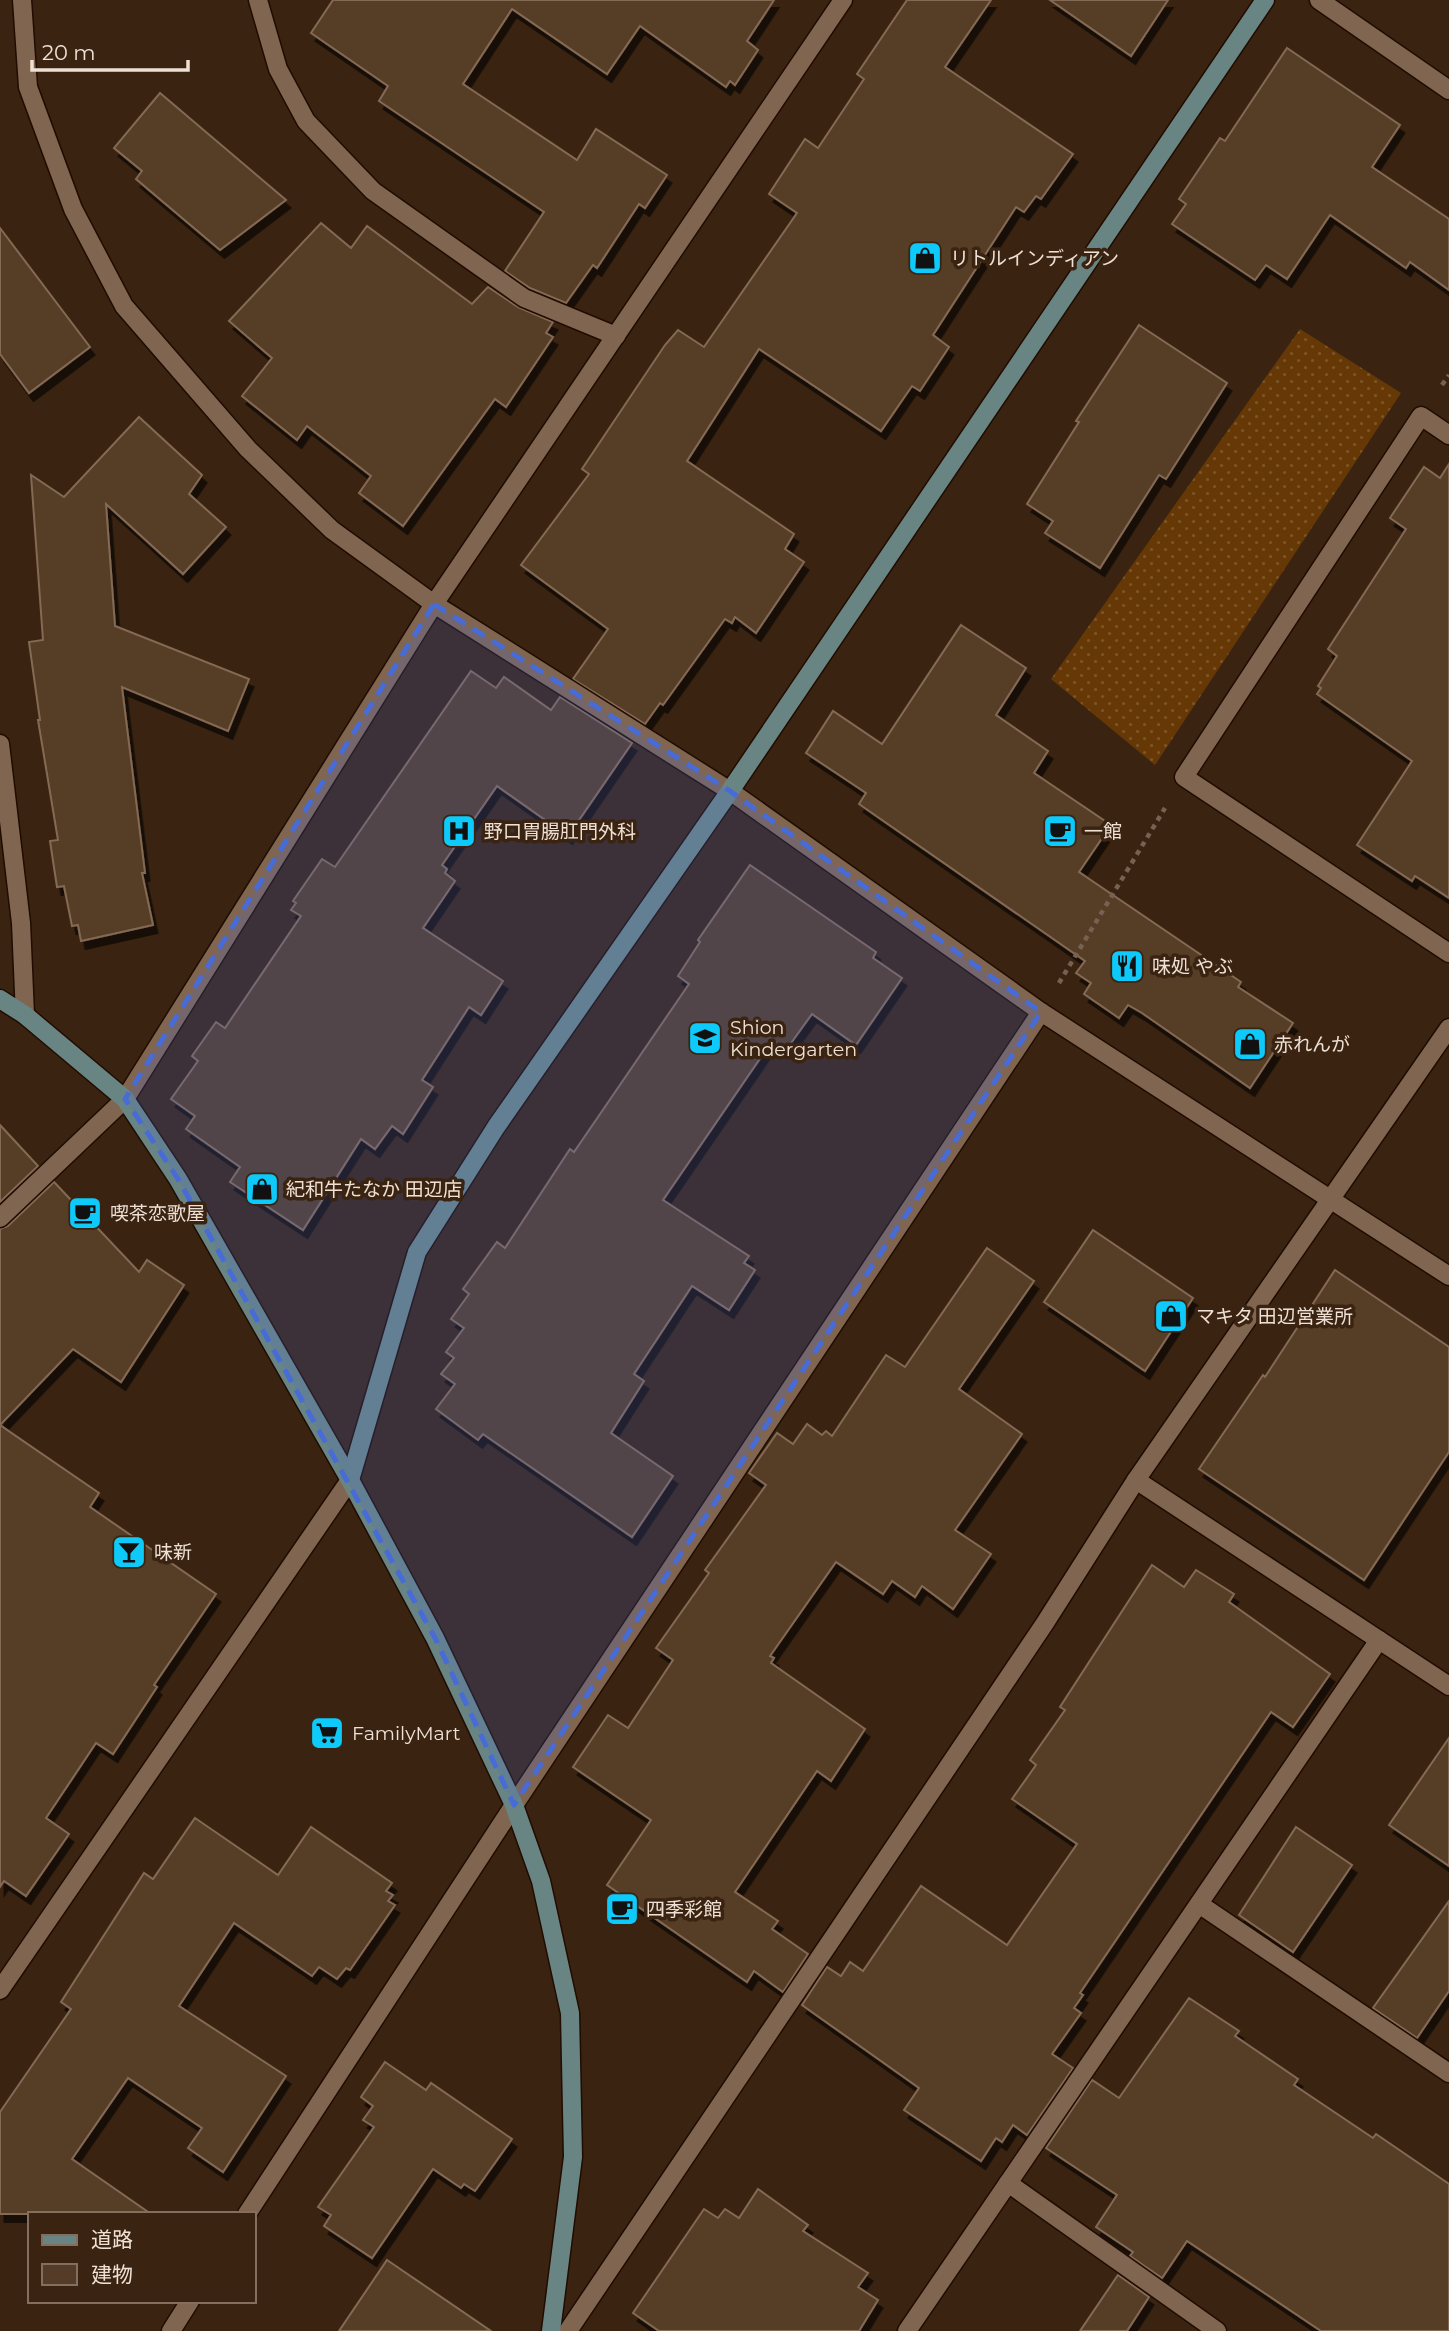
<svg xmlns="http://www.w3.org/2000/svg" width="1449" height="2331" font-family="Montserrat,'Noto Sans JP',sans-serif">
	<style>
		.grass { fill: url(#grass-dots) }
		.building { fill: #543c28; stroke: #846a54; stroke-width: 2; filter: url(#shadow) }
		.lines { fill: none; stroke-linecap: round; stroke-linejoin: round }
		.street-casing { stroke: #200c00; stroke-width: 21 }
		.secondary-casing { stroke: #200c00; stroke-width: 21 }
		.path { stroke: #766252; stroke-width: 4.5; stroke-dasharray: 5 5; stroke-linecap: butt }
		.street { stroke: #806651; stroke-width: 18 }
		.secondary { stroke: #698583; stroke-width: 18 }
		.marked { fill: #476bd7; fill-opacity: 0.2; stroke: #476bd7; stroke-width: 5; stroke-dasharray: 14 9; stroke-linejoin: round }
		.labels { text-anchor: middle; stroke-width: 7; stroke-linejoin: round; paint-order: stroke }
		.poi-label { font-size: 19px; fill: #efe0d5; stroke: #3a2411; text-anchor: start }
	</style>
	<defs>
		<pattern id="grass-dots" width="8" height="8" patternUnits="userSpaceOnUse" patternTransform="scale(1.75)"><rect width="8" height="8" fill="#653805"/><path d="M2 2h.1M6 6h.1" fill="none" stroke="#7b5429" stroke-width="1.8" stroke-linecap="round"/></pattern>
		<filter id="shadow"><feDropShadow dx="4.5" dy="8" stdDeviation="0" flood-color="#0009"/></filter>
	</defs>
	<rect width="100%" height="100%" fill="#3a2411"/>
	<!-- grass -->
	<polygon class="grass" points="1300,329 1401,393 1155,765 1051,679"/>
	<!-- building -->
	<g class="building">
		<polygon points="333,0 774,0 747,41 758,50 735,85 730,81 726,87 640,26 607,74 512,9 463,84 577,160 596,129 667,175 645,208 639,204 597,268 593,265 566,303 530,288 505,271 544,212 379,101 388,86 311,33"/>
		<polygon points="907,0 991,0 945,67 1073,154 1041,199 1036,196 1024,212 1016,207 933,335 949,347 920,391 912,386 881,431 759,349 687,461 794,534 785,549 804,562 756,633 735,617 732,623 725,619 663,705 660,703 645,724 573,679 608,629 521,565 589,474 582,469 665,345 678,330 704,347 797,213 769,194 805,139 818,148 864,79 857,74"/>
		<polygon points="1050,0 1168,0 1131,56"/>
		<polygon points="1287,48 1400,125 1372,167 1449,219 1449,290 1410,262 1406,268 1330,215 1287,279 1266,265 1255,280 1172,224 1186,204 1179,199 1220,138 1225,141"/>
		<polygon points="160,93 286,200 220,250 136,179 142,171 114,148"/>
		<polygon points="321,223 351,248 367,226 472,304 488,287 518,307 553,322 546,333 553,337 506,407 495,399 403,526 359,493 371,476 307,426 297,440 242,396 272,358 229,321"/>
		<polygon points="0,228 90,347 29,393 0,354"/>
		<polygon points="1139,325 1227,383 1166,479 1159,475 1100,568 1045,533 1053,521 1027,504 1079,422 1076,421"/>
		<polygon points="139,417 202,475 189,494 226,527 183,574 106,504 115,626 249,679 228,731 122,687 145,873 142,873 153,925 81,941 78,925 72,926 64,886 57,887 50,841 58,840 38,720 40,720 29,642 43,640 31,475 64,497"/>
		<polygon points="1449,464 1449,898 1415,876 1412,881 1357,845 1412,761 1317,694 1321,688 1318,686 1337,656 1328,649 1406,529 1390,518 1424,467 1440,478"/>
		<polygon points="961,625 1026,668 996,715 1048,751 1034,773 1111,825 1079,872 1241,982 1238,987 1293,1023 1250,1088 1142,1013 1128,1005 1119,1018 1084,994 1091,983 1076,973 1085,961 859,804 866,793 806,753 833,711 882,744"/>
		<polygon points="471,671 496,688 504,677 551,710 560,697 632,743 568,836 497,786 442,865 447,869 445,873 455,881 423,928 503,981 481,1015 469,1007 422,1080 433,1087 403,1134 392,1126 375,1149 361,1139 303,1230 230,1182 240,1167 186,1129 195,1116 171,1099 198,1061 192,1056 216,1022 225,1028 301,916 291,910 296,903 293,901 322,859 335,867"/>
		<polygon points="750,865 876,952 873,958 902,978 856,1045 812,1014 786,1050 772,1041 663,1200 749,1256 744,1263 755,1270 729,1310 692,1286 634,1374 644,1381 611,1433 673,1476 632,1537 483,1434 478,1440 436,1409 455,1384 441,1374 454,1358 446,1352 464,1328 451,1319 469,1294 463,1289 497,1242 505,1248 570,1149 574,1152 689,984 678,976 700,942 698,940"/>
		<polygon points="0,1125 38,1166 0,1202"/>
		<polygon points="54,1182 139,1272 147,1260 184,1285 121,1382 73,1349 0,1425 99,1493 90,1507 216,1594 154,1685 157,1687 113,1754 96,1743 46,1818 69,1834 26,1896 4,1881 0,1887 0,1229 8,1226"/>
		<polygon points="1093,1230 1193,1298 1145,1371 1044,1302"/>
		<polygon points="987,1248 1034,1281 959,1389 1022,1434 955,1530 991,1554 953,1609 922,1586 915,1597 892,1581 883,1594 836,1562 770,1656 774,1658 771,1663 865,1729 831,1781 817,1771 735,1892 778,1921 772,1929 808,1954 783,1992 754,1971 747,1982 607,1885 651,1820 573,1767 608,1715 628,1728 673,1660 656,1648 709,1573 705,1570 766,1485 749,1473 777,1433 793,1444 807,1424 822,1435 826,1431 832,1436 886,1355 905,1367"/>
		<polygon points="1335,1270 1449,1347 1449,1452 1364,1580 1199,1469 1263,1375 1265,1377"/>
		<polygon points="1152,1565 1184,1587 1196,1570 1234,1594 1229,1602 1330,1674 1293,1727 1271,1712 1080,1993 1083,1995 1074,2008 1081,2013 1052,2054 1073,2068 1027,2135 1013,2125 1002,2142 996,2138 981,2161 904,2110 919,2088 802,2005 827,1967 841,1976 850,1962 863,1971 921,1886 1007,1945 1077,1844 1012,1799 1036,1765 1030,1760 1065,1710 1060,1707"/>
		<polygon points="1449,1738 1449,1866 1389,1825"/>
		<polygon points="195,1818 278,1875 311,1827 392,1883 386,1891 393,1895 388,1901 395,1905 350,1970 346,1968 337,1979 319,1967 312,1976 234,1923 179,2006 286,2076 223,2172 188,2148 202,2128 128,2078 72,2159 151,2214 0,2214 0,2112 71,2009 61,2002 144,1873 153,1879"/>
		<polygon points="1296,1827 1352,1865 1293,1952 1239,1915"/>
		<polygon points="1449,1901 1449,1991 1417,2038 1373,2008"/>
		<polygon points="1189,1998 1239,2031 1235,2036 1298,2079 1294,2085 1373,2138 1376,2134 1449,2184 1449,2331 1321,2331 1187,2241 1162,2278 1130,2256 1133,2252 1096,2227 1117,2195 1046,2148 1092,2080 1119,2098"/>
		<polygon points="385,2062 426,2090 431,2083 512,2139 475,2191 464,2184 461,2188 433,2169 372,2258 324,2226 331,2215 318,2207 374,2127 363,2120 373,2106 361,2097"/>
		<polygon points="758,2189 808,2225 803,2231 868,2273 858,2287 878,2300 859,2331 659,2331 633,2313 704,2209 718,2218 725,2209 739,2218"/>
		<polygon points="387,2260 491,2331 339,2331"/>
		<polygon points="1118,2275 1149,2297 1127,2331 1080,2331"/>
	</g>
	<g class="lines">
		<!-- street casing -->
		<g class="street-casing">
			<g id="street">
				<polyline points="22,0 28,87 73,209 124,306 248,449 332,530 434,604 730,791 1041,1012 1449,1276"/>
				<polyline points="258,0 278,69 306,121 373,191 524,298 616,336"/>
				<polyline points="1319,0 1449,90"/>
				<polyline points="1449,435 1421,416 1184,777 1449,953"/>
				<polyline points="0,744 21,923 25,1015"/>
				<polyline points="0,1218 125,1099 434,604 843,0"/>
				<polyline points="1136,1480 1449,1686"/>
				<polyline points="1199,1904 1449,2073"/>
				<polyline points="0,1990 350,1480"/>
				<polyline points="1008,2183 1217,2331"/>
				<polyline points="247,2214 514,1805 1041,1012"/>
				<polyline points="171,2331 190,2301"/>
				<polyline points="568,2331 1045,1623 1136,1480 1449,1028"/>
				<polyline points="907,2331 1379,1640"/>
			</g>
		</g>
		<!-- secondary casing -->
		<g class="secondary-casing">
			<g id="secondary">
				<polyline points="0,999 25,1015 125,1099 178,1179 350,1480 435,1638 514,1805 541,1881 570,2013 573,2157 551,2331"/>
				<polyline points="350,1480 417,1252 496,1127 730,791 1265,0"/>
			</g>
		</g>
		<!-- path -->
		<g class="path">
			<polyline points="1442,385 1449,375"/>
			<polyline points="1059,983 1165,808"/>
		</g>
		<!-- street -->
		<use href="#street" class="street"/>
		<!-- secondary -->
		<use href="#secondary" class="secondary"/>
	</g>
	<!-- marked area -->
	<path class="marked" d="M434,604L730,791L1041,1012L514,1805L435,1638L178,1179L125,1099Z"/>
	<!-- icons -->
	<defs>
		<g id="shop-square" transform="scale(1.75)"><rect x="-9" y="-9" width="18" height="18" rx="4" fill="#0ecafa" stroke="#3a2411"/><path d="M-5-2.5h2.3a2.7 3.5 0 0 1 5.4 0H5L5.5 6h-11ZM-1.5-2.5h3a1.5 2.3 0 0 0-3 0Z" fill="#111"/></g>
		<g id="hospital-square" transform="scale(1.75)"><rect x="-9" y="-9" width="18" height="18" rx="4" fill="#0ecafa" stroke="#3a2411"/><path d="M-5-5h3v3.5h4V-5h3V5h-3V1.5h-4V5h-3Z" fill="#111"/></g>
		<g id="cafe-square" transform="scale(1.75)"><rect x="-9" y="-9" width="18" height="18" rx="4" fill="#0ecafa" stroke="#3a2411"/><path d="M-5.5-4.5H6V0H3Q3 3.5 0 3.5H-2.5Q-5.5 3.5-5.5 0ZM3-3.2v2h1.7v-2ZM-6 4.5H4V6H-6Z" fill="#111"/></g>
		<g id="restaurant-square" transform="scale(1.75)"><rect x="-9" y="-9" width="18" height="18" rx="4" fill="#0ecafa" stroke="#3a2411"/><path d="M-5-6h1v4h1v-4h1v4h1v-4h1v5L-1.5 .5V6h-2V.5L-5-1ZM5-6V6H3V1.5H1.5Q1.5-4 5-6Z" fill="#111"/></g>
		<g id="school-square" transform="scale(1.75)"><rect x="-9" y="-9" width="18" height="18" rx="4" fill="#0ecafa" stroke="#3a2411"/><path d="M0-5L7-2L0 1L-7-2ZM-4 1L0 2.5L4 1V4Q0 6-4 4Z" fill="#111"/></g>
		<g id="bar-square" transform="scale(1.75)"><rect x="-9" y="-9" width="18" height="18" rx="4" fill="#0ecafa" stroke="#3a2411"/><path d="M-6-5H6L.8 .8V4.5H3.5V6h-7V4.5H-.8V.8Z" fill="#111"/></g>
		<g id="supermarket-square" transform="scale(1.75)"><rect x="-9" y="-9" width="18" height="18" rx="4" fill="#0ecafa" stroke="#3a2411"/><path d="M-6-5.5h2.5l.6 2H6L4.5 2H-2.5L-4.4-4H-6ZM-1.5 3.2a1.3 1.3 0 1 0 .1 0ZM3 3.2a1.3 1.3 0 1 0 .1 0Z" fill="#111"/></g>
	</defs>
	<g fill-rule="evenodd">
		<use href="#shop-square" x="925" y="258"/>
		<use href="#hospital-square" x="459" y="831"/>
		<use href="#cafe-square" x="1060" y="831"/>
		<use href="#restaurant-square" x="1127" y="966"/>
		<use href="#school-square" x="705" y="1038"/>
		<use href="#shop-square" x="1250" y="1044"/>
		<use href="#shop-square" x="262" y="1189"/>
		<use href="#cafe-square" x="85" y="1213"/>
		<use href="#shop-square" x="1171" y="1316"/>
		<use href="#bar-square" x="129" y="1552"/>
		<use href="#supermarket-square" x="327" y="1733"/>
		<use href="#cafe-square" x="622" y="1909"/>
	</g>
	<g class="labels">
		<!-- poi labels -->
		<g class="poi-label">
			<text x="950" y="265">リトルインディアン</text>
			<text x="484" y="838">野口胃腸肛門外科</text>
			<text x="1084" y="838">一館</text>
			<text x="1152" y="973">味処 やぶ</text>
			<text x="730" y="1034">Shion<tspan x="730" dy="22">Kindergarten</tspan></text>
			<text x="1274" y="1051">赤れんが</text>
			<text x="286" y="1196">紀和牛たなか 田辺店</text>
			<text x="110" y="1220">喫茶恋歌屋</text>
			<text x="1196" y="1323">マキタ 田辺営業所</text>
			<text x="154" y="1559">味新</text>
			<text x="352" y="1740">FamilyMart</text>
			<text x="646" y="1916">四季彩館</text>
		</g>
	</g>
	<!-- legend -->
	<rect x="28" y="2212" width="228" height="91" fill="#3a2411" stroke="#826f5f" stroke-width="2"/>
	<rect x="42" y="2235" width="35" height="10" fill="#698583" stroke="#826f5f" stroke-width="2"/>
	<text x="91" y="2247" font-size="21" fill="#efe0d5">道路</text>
	<rect x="42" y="2264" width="35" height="21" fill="#543c28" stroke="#826f5f" stroke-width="2"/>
	<text x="91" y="2282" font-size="21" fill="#efe0d5">建物</text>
	<!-- scale -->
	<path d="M32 60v10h156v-10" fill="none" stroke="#efe0d5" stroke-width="3.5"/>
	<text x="42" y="60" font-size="21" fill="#efe0d5" stroke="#3a2411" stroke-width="5" paint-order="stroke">20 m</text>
</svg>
